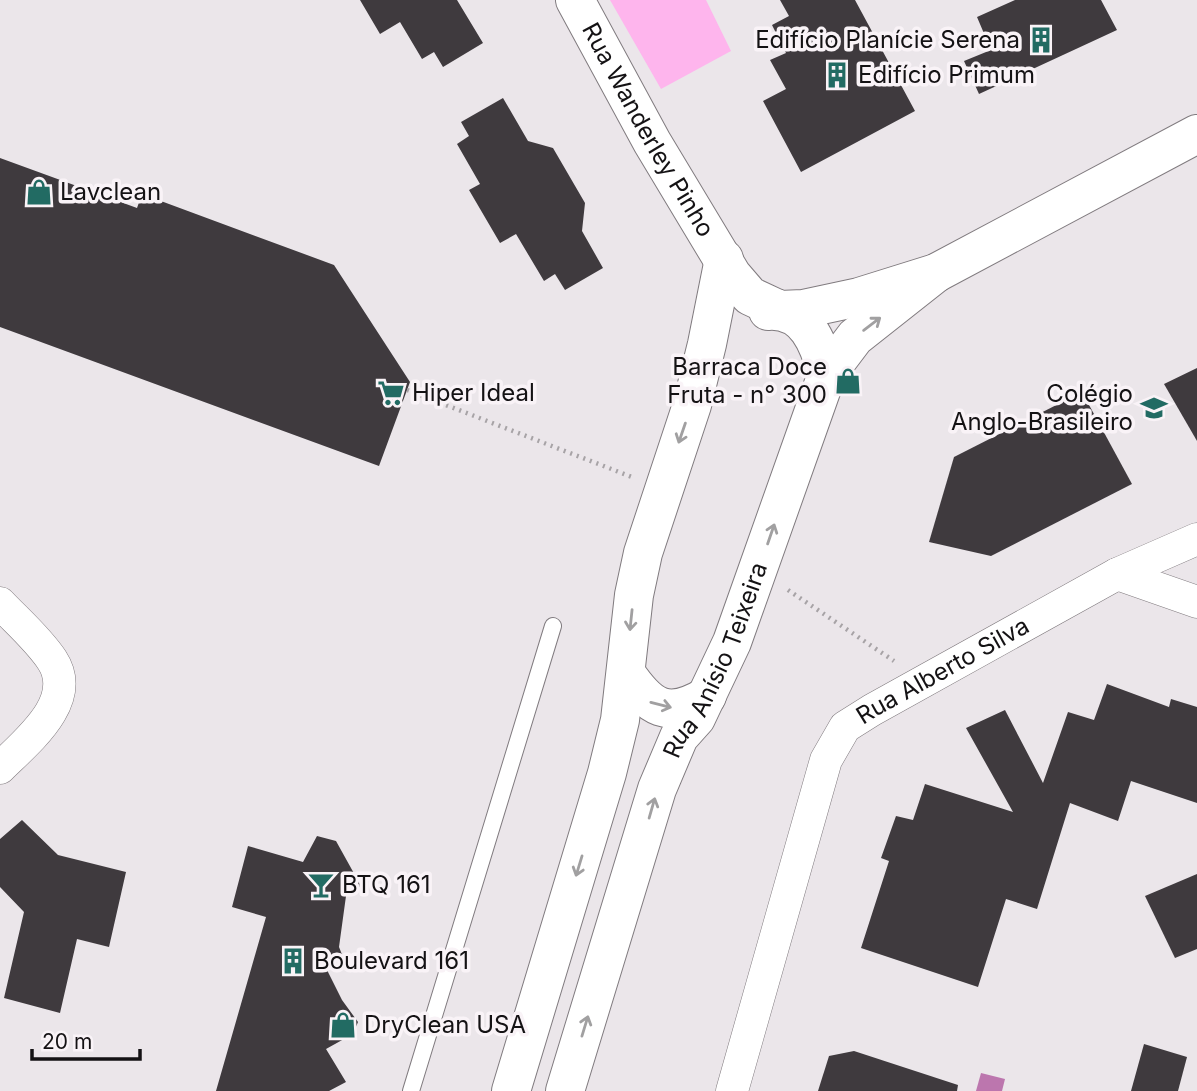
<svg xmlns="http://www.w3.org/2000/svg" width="1197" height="1091" font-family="Inter,sans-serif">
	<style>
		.green { fill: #feb5ed }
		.water { fill: #bc76ae }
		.building { fill: #3f3a3e }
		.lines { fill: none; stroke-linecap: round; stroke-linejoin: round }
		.service-casing { stroke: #807b7f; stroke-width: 18 }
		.minor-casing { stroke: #807b7f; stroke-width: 33 }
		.tertiary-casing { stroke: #807b7f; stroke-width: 40 }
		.path { stroke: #a7a3a6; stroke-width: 4.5; stroke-dasharray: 2 5; stroke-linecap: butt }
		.service { stroke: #fff; stroke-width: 16 }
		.minor { stroke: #fff; stroke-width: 32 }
		.tertiary { stroke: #fff; stroke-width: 38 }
		.oneway { stroke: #a1a0a1 }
		.labels { text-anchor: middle; stroke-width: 7; stroke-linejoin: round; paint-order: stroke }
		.poi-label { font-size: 24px; fill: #141214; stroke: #f9f3f7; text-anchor: start }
		.street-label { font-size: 24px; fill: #141214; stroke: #f9f3f7 }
	</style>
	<rect width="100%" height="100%" fill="#ebe6ea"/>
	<!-- green -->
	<polygon class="green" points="610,0 706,0 731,51 661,89"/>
	<!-- water -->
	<polygon class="water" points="981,1073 1005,1079 1002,1091 976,1091"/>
	<!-- building -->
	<g class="building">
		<polygon points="360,0 457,0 483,43 443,67 434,52 422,59 400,22 380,34"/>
		<polygon points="780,0 855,0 915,111 801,172 763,101 786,89 770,60 786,53 772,25 789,16"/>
		<polygon points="1015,0 1101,0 1117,30 979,94 964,61 991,50 977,17"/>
		<polygon points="503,98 528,141 553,148 585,203 582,231 603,268 565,290 555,274 544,281 516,234 500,243 469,190 480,184 457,144 469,136 461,122"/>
		<polygon points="0,158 137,208 142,194 334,265 410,382 379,466 0,327"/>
		<polygon points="1197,368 1197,441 1164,384"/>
		<polygon points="1082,392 1132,484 991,556 929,542 954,457"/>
		<polygon points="1107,684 1169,707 1171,699 1197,707 1197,803 1131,781 1118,821 1070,803 1037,909 1006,899 978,987 861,948 889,861 881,858 896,816 913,820 925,784 1013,812 966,728 1005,710 1043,783 1068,712 1094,720"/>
		<polygon points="22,820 58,855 126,872 109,947 77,939 60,1013 4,998 24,912 0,887 0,839"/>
		<polygon points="317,836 336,841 361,886 346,896 339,947 343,957 325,966 342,1000 358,1022 353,1034 326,1049 346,1082 329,1091 216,1091 266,917 232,907 248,846 303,862"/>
		<polygon points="1197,874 1197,949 1175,958 1145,896"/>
		<polygon points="1144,1044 1187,1057 1178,1091 1131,1091"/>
		<polygon points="854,1051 958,1085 957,1091 818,1091 829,1056"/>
	</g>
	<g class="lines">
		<!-- service casing -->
		<g class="service-casing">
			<polyline id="service" points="411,1091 553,626"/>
		</g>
		<!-- minor casing -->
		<g class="minor-casing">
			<g id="minor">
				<polyline points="1117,574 1197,602"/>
				<path d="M0,603C17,621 38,639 52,660C79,701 26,742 0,768"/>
				<path id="s1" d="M732,1091L826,760L845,727L872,710L1117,574L1197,539"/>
			</g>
		</g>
		<!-- tertiary casing -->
		<g class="tertiary-casing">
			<g id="tertiary">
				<path id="s2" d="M575,0L652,142L732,275L750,296L780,310L803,309L859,297L936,273L1197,134"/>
				<path d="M768,311C806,308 819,344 827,374"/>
				<path d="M626,673C650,708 667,720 707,696"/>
				<polyline points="511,1091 607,773 620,720 634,595 643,553 692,405 707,344 724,259"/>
				<path id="s3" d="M565,1091L657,789L679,737L696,718L732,642L827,374L855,337L936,273"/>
			</g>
		</g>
		<!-- path -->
		<g class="path">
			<polyline points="407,390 632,477"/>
			<polyline points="788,590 894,661"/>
		</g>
		<!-- service -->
		<use href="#service" class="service"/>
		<!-- minor -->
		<use href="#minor" class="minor"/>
		<!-- tertiary -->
		<use href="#tertiary" class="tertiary"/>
	</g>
	<!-- one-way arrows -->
	<defs><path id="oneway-shaft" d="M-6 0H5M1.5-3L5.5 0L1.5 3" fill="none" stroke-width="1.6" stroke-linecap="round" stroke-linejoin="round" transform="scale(1.75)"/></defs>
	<g class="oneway">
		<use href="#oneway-shaft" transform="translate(872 324) rotate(-37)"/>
		<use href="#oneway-shaft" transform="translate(682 433) rotate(109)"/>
		<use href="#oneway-shaft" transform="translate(771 534) rotate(-71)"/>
		<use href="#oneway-shaft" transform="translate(631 620) rotate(96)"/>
		<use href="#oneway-shaft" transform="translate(661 705) rotate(14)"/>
		<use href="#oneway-shaft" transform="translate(652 808) rotate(-74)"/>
		<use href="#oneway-shaft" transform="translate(579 866) rotate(107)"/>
		<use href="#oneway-shaft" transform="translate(585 1026) rotate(-73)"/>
	</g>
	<!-- icons -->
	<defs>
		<g id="building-bare" transform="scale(2.1)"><path d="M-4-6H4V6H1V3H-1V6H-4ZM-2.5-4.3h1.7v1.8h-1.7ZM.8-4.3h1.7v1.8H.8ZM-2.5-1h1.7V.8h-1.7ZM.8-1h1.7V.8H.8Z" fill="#226b63" stroke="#f9f3f7" stroke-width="2.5" paint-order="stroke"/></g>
		<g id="shop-bare" transform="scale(2.1)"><path d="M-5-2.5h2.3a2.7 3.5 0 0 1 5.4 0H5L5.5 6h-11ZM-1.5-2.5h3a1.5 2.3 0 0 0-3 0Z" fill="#226b63" stroke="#f9f3f7" stroke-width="2.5" paint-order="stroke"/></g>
		<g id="supermarket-bare" transform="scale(2.1)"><path d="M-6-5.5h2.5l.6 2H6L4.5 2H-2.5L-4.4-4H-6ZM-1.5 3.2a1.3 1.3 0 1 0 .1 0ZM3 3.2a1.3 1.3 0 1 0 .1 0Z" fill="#226b63" stroke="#f9f3f7" stroke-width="2.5" paint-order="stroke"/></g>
		<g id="school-bare" transform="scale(2.1)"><path d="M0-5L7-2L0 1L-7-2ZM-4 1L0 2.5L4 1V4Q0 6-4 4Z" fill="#226b63" stroke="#f9f3f7" stroke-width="2.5" paint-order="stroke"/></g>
		<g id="bar-bare" transform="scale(2.1)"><path d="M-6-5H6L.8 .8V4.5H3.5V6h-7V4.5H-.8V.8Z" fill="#226b63" stroke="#f9f3f7" stroke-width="2.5" paint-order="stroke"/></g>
	</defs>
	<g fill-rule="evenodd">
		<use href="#building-bare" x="1041" y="40"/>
		<use href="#building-bare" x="837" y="75"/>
		<use href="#shop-bare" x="39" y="192"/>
		<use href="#shop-bare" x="848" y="381"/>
		<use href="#supermarket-bare" x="391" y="393"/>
		<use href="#school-bare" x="1154" y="408"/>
		<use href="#bar-bare" x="321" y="885"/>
		<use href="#building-bare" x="293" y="961"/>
		<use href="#shop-bare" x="343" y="1025"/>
	</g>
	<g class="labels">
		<!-- poi labels -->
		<g class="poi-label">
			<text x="1020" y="48" text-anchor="end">Edifício Planície Serena</text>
			<text x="858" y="83">Edifício Primum</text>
			<text x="60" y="200">Lavclean</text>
			<text x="827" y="375" text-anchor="end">Barraca Doce<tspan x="827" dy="28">Fruta - n° 300</tspan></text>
			<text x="412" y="401">Hiper Ideal</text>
			<text x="1133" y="402" text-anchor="end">Colégio<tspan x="1133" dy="28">Anglo-Brasileiro</tspan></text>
			<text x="342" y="893">BTQ 161</text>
			<text x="314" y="969">Boulevard 161</text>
			<text x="364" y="1033">DryClean USA</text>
		</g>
		<!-- street labels -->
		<g class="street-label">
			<text dy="8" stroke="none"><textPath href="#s2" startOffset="149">Rua Wanderley Pinho</textPath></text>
			<text dy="8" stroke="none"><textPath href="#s3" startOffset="458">Rua Anísio Teixeira</textPath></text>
			<text dy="8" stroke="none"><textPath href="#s1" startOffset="495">Rua Alberto Silva</textPath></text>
		</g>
	</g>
	<!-- scale -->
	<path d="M32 1049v10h108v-10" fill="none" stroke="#141214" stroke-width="3.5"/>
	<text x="42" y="1049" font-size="21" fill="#141214" stroke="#f9f3f7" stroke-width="5" paint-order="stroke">20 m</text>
</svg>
